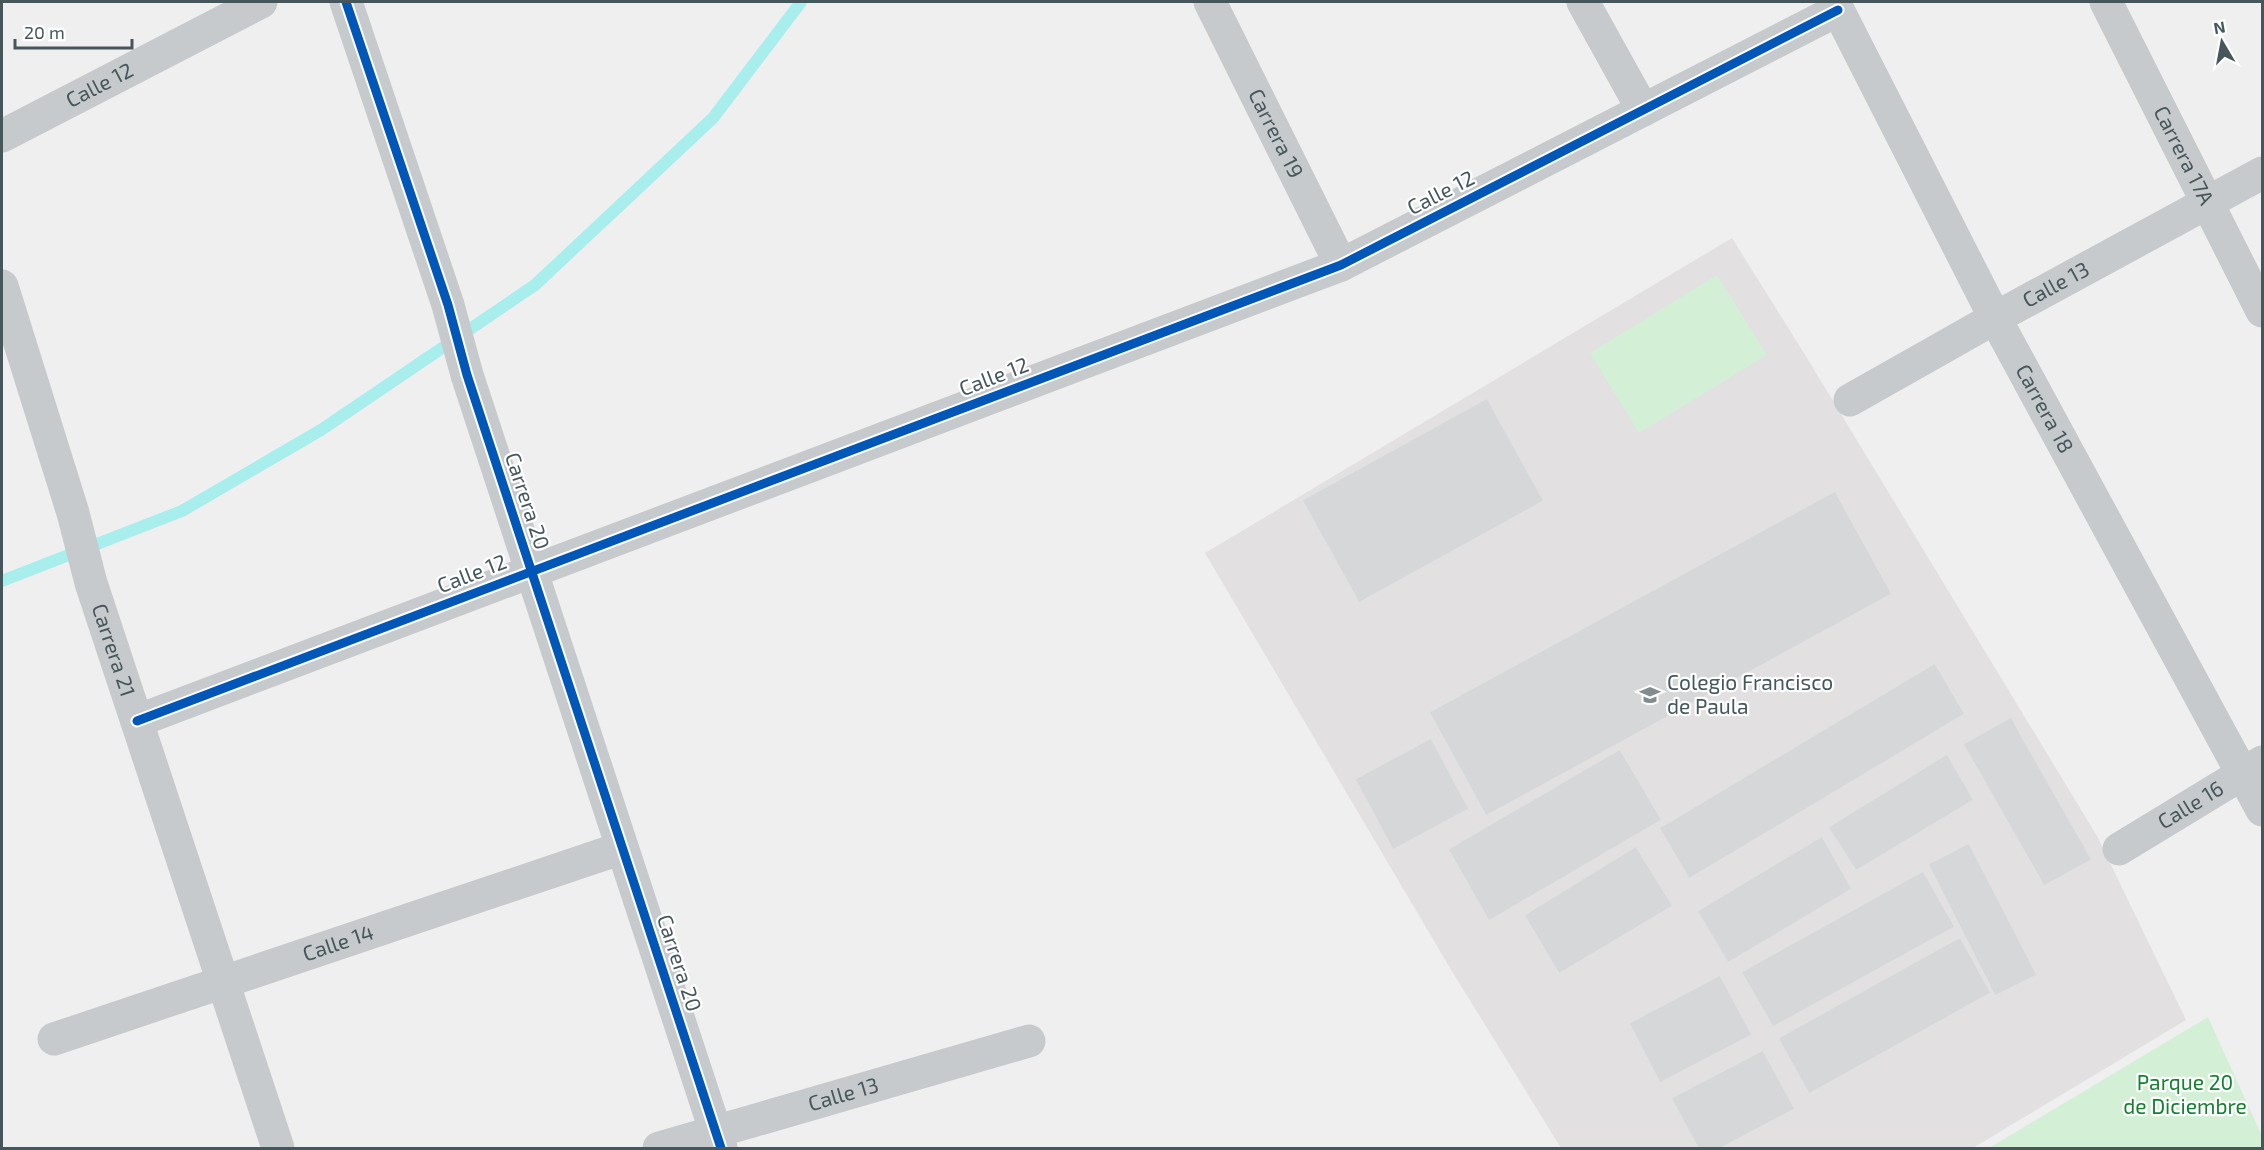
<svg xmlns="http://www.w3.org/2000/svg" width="2264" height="1150" font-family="'Exo 2',sans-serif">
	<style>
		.education { fill: #e2e0e1 }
		.green { fill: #d3f0d7 }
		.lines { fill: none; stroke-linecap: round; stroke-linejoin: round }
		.stream { stroke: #a7eeec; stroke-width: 12 }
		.building { fill: #d6d7d8; stroke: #e1e1e2; stroke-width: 1.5 }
		.minor { stroke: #c7cacc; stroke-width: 33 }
		.cycleway-casing { stroke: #fff; stroke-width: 13 }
		.cycleway { stroke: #0057b8; stroke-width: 9 }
		.labels { text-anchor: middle; stroke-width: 4.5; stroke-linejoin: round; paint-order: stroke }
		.street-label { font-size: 21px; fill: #46575c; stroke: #fff }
		.poi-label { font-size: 21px; fill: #46575c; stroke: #fff; text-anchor: start }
		.park-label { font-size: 21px; fill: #157f32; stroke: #fff }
	</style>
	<rect width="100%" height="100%" fill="#f0efef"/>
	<!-- education -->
	<polygon class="education" points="1732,238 1807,358 2097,836 2186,1020 1973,1148 1561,1148 1450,968 1205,553"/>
	<!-- green -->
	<g class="green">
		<polygon points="1717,275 1767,355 1639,433 1590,353"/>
		<polygon points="2208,1017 2262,1136 2262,1148 1989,1148"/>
	</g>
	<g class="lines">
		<!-- stream -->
		<polyline class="stream" points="2,581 182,511 321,430 535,285 713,118 801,2"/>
	</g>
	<!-- building -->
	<g class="building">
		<polygon points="1487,398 1544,501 1359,603 1302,500"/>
		<polygon points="1835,491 1892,594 1486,816 1429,712"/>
		<polygon points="1935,663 1965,714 1689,879 1659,828"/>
		<polygon points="2011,717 2092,860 2044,886 1963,744"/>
		<polygon points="1431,738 1469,809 1393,850 1355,779"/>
		<polygon points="1620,749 1662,820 1489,921 1448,849"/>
		<polygon points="1947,754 1974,800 1856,871 1828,827"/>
		<polygon points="1822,836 1852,889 1728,963 1697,911"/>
		<polygon points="1969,843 2037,975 1995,996 1928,864"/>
		<polygon points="1636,846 1673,906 1559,974 1524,915"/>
		<polygon points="1923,871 1955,927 1773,1027 1741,972"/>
		<polygon points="1960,937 1991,993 1809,1094 1778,1038"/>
		<polygon points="1720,975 1752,1035 1660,1083 1629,1023"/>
		<polygon points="1763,1050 1795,1109 1721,1148 1698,1148 1671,1098"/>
	</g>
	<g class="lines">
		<!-- minor -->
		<g class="minor">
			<polyline points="346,2 448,305 467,375 721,1148"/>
			<path id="s1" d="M1210,2L1341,265"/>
			<polyline points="1583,2 1643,110"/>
			<path id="s2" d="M1834,2L1995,318L2262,810"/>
			<path id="s3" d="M2106,2L2262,311"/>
			<path id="s4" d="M2,136L261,2"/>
			<path id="s5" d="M2,286L73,513L91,583L278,1148"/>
			<path id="s6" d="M1850,400L1995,318L2262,173"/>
			<polyline points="137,721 1341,265 1838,10"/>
			<path id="s7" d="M2119,849L2262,762"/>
			<path id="s8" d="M54,1039L622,848"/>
			<path id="s9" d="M659,1148L1029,1041"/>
		</g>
		<!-- cycleway casing -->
		<g class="cycleway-casing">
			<g id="cycleway">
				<polyline points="346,2 448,305 467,375 721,1148"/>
				<polyline points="137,721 1341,265 1838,10"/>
			</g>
		</g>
		<!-- cycleway -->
		<use href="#cycleway" class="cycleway"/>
	</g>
	<!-- icons -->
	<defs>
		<g id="school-bare" transform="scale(1.62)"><path d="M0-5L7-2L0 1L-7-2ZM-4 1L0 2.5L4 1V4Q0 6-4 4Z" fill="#828c8f" stroke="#fff" stroke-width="2.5" paint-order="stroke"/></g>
	</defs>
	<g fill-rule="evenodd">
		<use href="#school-bare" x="1650" y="695"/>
	</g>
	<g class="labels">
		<!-- street labels -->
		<g class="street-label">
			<text dy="7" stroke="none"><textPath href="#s4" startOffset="110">Calle 12</textPath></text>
			<text dy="7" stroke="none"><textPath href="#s1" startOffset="147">Carrera 19</textPath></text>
			<text dy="7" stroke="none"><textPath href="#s3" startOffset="172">Carrera 17A</textPath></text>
			<text transform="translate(1441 193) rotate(-27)" y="7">Calle 12</text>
			<text dy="7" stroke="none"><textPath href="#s6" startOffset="236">Calle 13</textPath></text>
			<text transform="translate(994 377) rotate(-21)" y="7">Calle 12</text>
			<text dy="7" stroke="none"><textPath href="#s2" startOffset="458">Carrera 18</textPath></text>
			<text transform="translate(527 501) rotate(72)" y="7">Carrera 20</text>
			<text transform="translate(472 574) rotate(-21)" y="7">Calle 12</text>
			<text dy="7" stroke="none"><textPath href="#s5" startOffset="381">Carrera 21</textPath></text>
			<text dy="7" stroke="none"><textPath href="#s7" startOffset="84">Calle 16</textPath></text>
			<text dy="7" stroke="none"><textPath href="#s8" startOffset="300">Calle 14</textPath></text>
			<text transform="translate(679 963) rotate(72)" y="7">Carrera 20</text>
			<text dy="7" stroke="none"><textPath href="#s9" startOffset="192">Calle 13</textPath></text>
		</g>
		<!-- poi labels -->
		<g class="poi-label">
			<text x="1667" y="690">Colegio Francisco<tspan x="1667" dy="24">de Paula</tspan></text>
		</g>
		<!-- park labels -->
		<g class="park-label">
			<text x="2185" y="1090">Parque 20<tspan x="2185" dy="24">de Diciembre</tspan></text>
		</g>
	</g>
	<!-- border -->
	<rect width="2264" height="1150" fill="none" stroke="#46575c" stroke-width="6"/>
	<!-- north arrow -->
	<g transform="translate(2222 42) rotate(350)" stroke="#ffffff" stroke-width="4.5" paint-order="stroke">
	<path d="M0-4.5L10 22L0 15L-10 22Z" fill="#46575c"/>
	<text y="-9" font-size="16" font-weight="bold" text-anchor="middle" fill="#46575c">N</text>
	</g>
	<!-- scale -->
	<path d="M15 39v9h117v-9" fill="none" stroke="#46575c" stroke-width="3"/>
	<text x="24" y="39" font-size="18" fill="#46575c" stroke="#ffffff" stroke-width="4.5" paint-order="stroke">20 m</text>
</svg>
